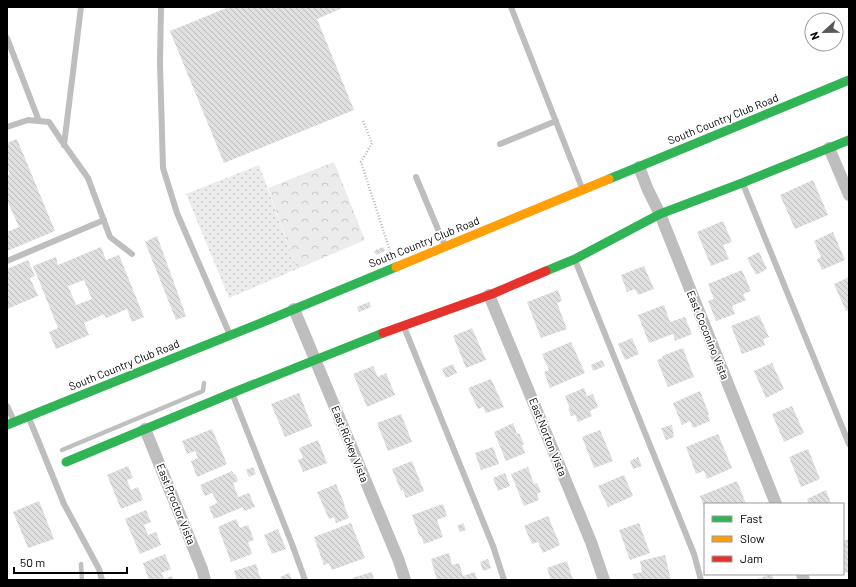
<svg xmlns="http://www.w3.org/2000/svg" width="856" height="587" font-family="Barlow,sans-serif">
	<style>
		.grass { fill: url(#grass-dots) }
		.park { fill: url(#park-crowns) }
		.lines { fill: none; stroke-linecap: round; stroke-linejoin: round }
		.stream { stroke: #bfbfbf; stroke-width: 4.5 }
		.building { fill: url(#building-back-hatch); fill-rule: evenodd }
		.path { stroke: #b9b9b9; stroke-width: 2.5; stroke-dasharray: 1 2; stroke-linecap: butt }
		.lane { stroke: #bebebe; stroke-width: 6 }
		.street { stroke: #bebebe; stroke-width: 12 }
		.fast { stroke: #30b455; stroke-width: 9 }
		.slow { stroke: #ff9f0a; stroke-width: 9 }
		.jam { stroke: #e5322d; stroke-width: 9 }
		.labels { text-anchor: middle; stroke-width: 3.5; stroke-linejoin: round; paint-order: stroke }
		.street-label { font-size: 11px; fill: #000; stroke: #fff }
	</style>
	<defs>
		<pattern id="grass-dots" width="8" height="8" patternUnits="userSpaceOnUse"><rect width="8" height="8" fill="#ececec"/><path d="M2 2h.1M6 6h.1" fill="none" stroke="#c9c9c9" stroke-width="1.8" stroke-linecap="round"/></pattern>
		<pattern id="park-crowns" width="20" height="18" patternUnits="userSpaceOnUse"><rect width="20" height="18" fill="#ececec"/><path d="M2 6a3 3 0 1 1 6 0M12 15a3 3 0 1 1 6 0" fill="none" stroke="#c9c9c9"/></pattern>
		<pattern id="building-back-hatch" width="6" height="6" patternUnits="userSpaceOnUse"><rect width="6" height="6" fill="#dfdfdf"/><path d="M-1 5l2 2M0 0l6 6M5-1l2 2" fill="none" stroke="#bebebe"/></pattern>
	</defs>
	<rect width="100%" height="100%" fill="#fff"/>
	<!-- grass -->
	<polygon class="grass" points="259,165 297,269 229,298 186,194"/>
	<!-- park -->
	<polygon class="park" points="334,162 365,240 297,269 268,188"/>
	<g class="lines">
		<!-- stream -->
		<g class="stream">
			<polyline points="62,450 203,391 204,383"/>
			<polyline points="81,564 82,580"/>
		</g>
	</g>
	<!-- building -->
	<g class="building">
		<polygon points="229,7 345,7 317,19 354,110 224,163 170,31"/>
		<polygon points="17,139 55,231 7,251 7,232 19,227 7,200 7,175 10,174 7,167 7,143"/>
		<polygon points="813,180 828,215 795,229 780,195"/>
		<polygon points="723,221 732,242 723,245 729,259 711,266 697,232"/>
		<polygon points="833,232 845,260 822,270 817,259 821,257 814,241"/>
		<polygon points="157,236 186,316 176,320 145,242"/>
		<path d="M101,247L106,260L119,255L144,317L132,322L127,309L106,318L104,314L84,323L89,335L56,349L49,332L58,328L33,266L56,257L58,265ZM84,280L92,299L76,305L68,286Z"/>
		<polygon points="383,247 385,251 376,255 374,251"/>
		<polygon points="759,252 767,269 756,275 747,258"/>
		<polygon points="28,260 35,276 30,278 38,296 7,309 7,269"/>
		<polygon points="644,266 654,289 638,295 635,289 627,292 621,275"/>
		<polygon points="742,270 751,291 743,294 746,300 732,306 735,314 716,321 708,301 714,299 708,284"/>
		<polygon points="849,277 849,310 846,311 834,284"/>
		<polygon points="558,290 562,301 557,303 567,329 541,338 527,302"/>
		<polygon points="369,302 371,307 359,312 357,307"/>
		<polygon points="664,305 670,322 685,317 692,334 675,341 673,334 649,343 638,315"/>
		<polygon points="759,315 769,337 763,339 765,345 742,354 731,326"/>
		<polygon points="472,328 486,360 466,368 453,336"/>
		<polygon points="632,338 639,354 625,360 618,344"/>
		<polygon points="571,342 585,373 550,388 544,372 549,370 542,354"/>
		<polygon points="683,348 694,377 668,387 657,360 663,358 662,356"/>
		<polygon points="602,360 605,366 593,371 591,365"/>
		<polygon points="772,363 784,389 766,398 754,371"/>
		<polygon points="453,364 457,373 446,378 442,369"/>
		<polygon points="373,366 378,377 386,373 395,395 367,407 353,374"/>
		<polygon points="491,379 504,407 486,413 483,407 478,409 468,388"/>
		<polygon points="584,388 587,396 593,394 598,407 590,411 592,416 578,422 575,415 571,416 568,408 570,409 565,396"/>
		<polygon points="700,391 709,414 708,415 710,421 693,428 690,421 682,425 673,403"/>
		<polygon points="299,393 312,426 285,437 271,404"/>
		<polygon points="792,406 804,433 784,442 772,414"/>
		<polygon points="401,414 412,442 388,451 377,423"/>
		<polygon points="513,423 517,434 519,433 524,444 522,445 525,453 506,461 494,432"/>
		<polygon points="672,425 674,437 666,440 661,428"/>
		<polygon points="212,429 227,464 197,477 191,461 198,458 195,451 187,454 182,441"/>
		<polygon points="600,430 613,461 594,468 582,437"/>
		<polygon points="718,434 732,468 707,479 704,471 696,474 686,447"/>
		<polygon points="318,440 327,463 303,472 298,460 303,458 299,448"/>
		<polygon points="493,447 499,464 481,470 475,453"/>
		<polygon points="808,449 820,479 801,487 789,457"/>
		<polygon points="638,457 642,466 633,469 630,461"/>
		<polygon points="412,461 424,491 406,498 403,490 401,491 392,469"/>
		<polygon points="128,466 133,478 127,480 131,490 138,487 143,500 121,509 107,475"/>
		<polygon points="253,467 256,474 249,477 246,470"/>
		<polygon points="528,467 534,484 537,483 541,492 537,494 539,500 524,506 511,474"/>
		<polygon points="232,471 234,475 235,474 238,481 233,483 238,497 249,493 255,507 244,511 243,507 214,519 209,507 217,503 215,498 212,493 205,496 200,485"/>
		<polygon points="505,473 510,486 498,491 493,478"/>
		<polygon points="624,475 633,496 608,507 598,486"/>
		<polygon points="737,481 746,504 705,504 705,509 700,496"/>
		<polygon points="336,484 345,505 344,505 349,518 336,523 334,517 329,519 317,492"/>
		<polygon points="826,490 831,504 809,504 807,499"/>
		<polygon points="39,501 54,539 28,548 13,512"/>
		<polygon points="443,504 447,516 437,520 443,537 424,544 421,536 420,537 412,515"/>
		<polygon points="146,510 151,522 144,525 148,535 156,532 161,545 140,554 125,519"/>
		<polygon points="548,516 560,545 543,553 538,542 532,544 524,526"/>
		<polygon points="236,519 240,528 248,525 251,532 254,540 248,542 252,554 231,562 218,527"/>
		<polygon points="351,523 365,558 332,570 329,563 324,565 314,537"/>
		<polygon points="463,523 466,530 460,532 457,526"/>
		<polygon points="639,523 650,553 630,560 619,530"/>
		<polygon points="278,529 286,549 272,554 264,535"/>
		<polygon points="849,539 849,572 843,573 843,541"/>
		<polygon points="449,553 452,565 459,563 463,576 475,572 477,580 437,580 431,559"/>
		<polygon points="165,554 171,569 161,573 164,579 172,576 174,580 149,580 143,563"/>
		<polygon points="665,555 671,580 634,580 632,574 642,572 640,561"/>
		<polygon points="488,559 491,568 483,571 480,562"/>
		<polygon points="567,561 573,580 551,580 547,568"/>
		<polygon points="256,564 261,580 237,580 234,571"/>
		<polygon points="372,572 374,580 353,580 352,578"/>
		<polygon points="289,573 292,580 282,580 280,577"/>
		<polygon points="772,574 774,580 754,580"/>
	</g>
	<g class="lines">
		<!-- path -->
		<polyline class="path" points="363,121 372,143 361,162 390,251"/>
		<!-- lane -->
		<g class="lane">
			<polyline points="161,7 160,63 163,168 177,213 230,335"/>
			<polyline points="511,7 582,188"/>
			<polyline points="7,38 39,121"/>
			<polyline points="7,127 28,120 49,122 61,140 88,178 110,237 132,254"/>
			<polyline points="500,144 556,121"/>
			<polyline points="64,145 81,7"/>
			<polyline points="416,177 445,246"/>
			<polyline points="743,184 849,444"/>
			<polyline points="575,260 694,554 701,580"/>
			<polyline points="7,261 104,220"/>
			<polyline points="404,327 493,546 504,580"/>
			<polyline points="232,393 292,544 305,580"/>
			<polyline points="7,406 14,421"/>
			<polyline points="29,418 64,504 99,569 102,580"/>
		</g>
		<!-- street -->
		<g class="street">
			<polyline points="829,148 849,195"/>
			<polyline points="639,167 648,190 660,214 776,504"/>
			<polyline points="489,295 591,542 604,580"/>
			<polyline points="294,309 399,561 405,580"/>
			<polyline points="145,429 202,569 205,580"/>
			<polyline points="802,574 804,580"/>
		</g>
		<!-- fast -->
		<g class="fast">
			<polyline points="609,179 849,80"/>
			<polyline points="546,271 575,259 660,214 742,183 849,140"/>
			<polyline points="7,425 256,325 396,267"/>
			<polyline points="66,462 232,393 383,333"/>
		</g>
		<!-- slow -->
		<polyline class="slow" points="396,267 609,179"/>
		<!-- jam -->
		<polyline class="jam" points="383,333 492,294 546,271"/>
	</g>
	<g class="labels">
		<!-- street labels -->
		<g class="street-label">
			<text transform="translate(723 119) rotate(-22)" y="4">South Country Club Road</text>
			<text transform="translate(424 242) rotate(-22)" y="4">South Country Club Road</text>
			<text transform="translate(708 335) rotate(68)" y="4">East Coconino Vista</text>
			<text transform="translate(124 365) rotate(-22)" y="4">South Country Club Road</text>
			<text transform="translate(548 437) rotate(68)" y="4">East Norton Vista</text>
			<text transform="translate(350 444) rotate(68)" y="4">East Rickey Vista</text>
			<text transform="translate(176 504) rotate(68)" y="4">East Proctor Vista</text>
		</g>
	</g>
	<!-- border -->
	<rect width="856" height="587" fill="none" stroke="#000000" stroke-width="16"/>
	<!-- legend -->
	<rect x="704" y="503" width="140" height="72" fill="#ffffff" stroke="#999999"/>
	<rect x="712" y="516" width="20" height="6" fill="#30b455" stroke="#999999"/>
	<text x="740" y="523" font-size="12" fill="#000000">Fast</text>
	<rect x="712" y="536" width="20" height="6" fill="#ff9f0a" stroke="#999999"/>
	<text x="740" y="543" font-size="12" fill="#000000">Slow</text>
	<rect x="712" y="556" width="20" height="6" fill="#e5322d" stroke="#999999"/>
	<text x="740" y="563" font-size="12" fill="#000000">Jam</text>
	<!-- north arrow -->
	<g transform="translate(824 32) rotate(248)"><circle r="19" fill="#ffffff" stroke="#999999"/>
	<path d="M0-3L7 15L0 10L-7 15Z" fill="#595959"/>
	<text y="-6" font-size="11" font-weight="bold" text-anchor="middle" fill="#000000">N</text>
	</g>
	<!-- scale -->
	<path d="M14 567v6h113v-6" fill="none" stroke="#000000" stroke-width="2"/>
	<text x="20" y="567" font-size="12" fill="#000000" stroke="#ffffff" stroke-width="3" paint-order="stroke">50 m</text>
</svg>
